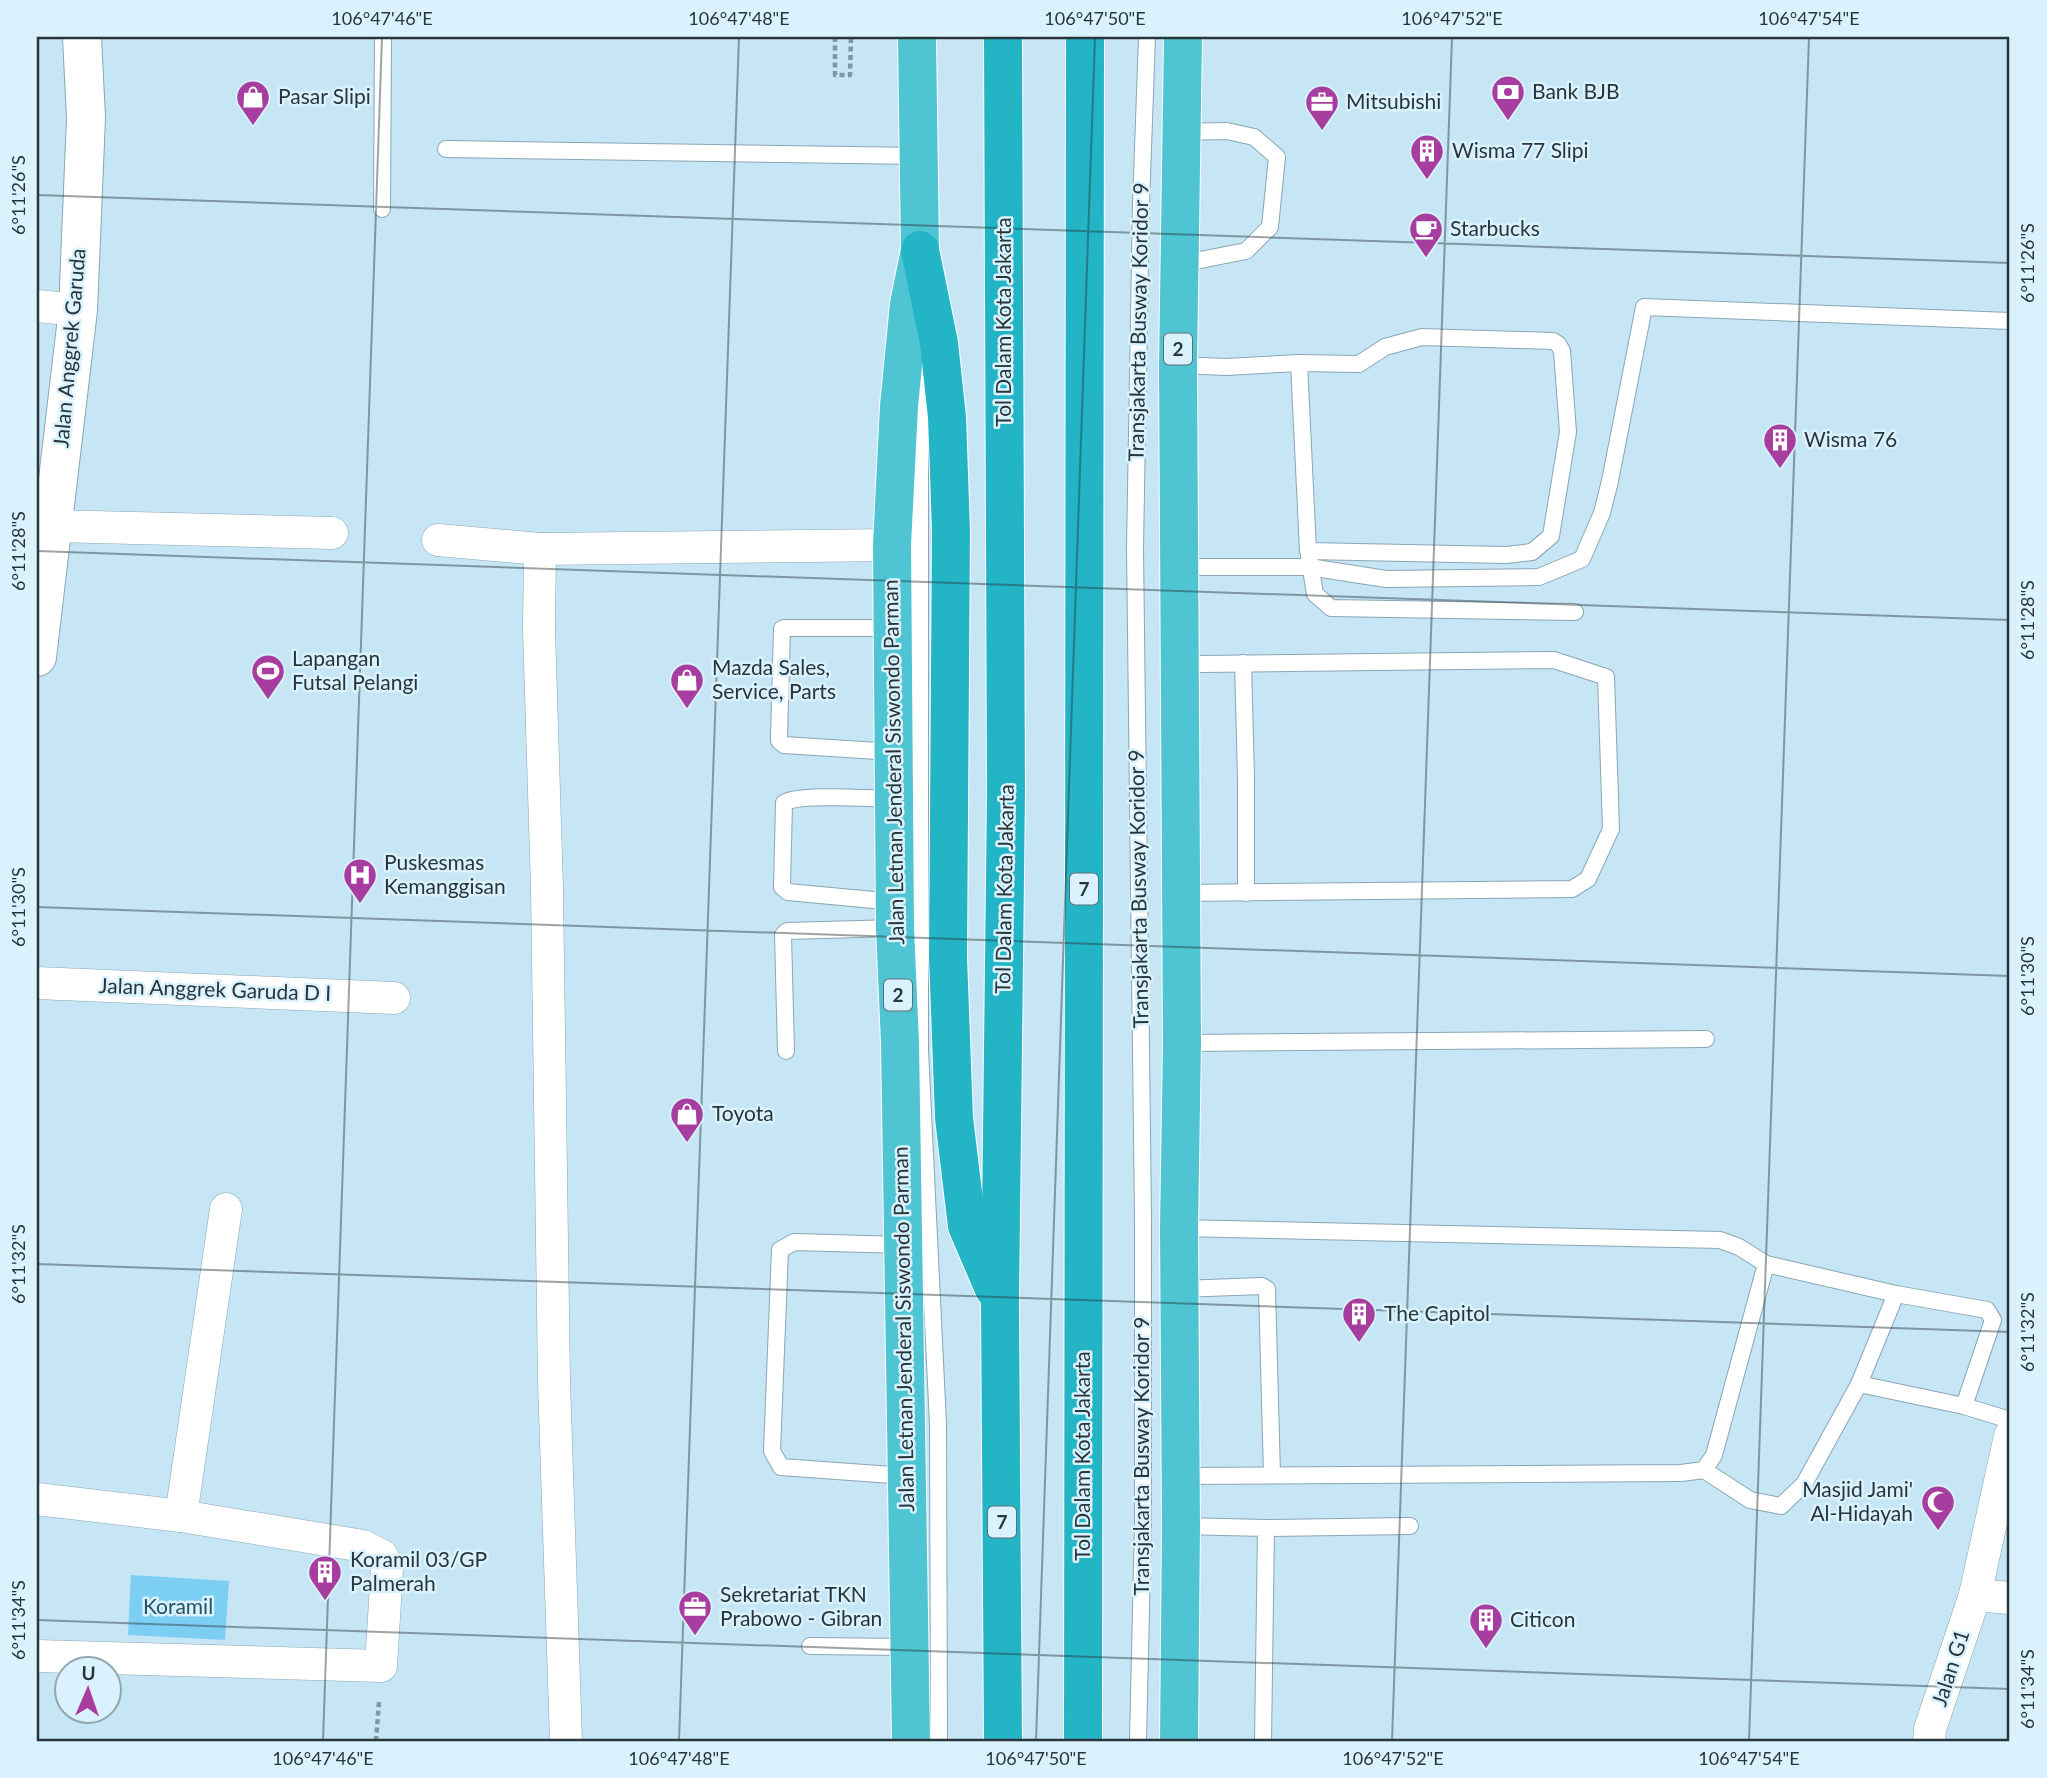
<svg xmlns="http://www.w3.org/2000/svg" width="2047" height="1778" font-family="Lato,sans-serif">
	<style>
		.green { fill: #7ccff3 }
		.lines { fill: none; stroke-linecap: round; stroke-linejoin: round }
		.service-casing { stroke: #89a7b5; stroke-width: 18 }
		.minor-casing { stroke: #89a7b5; stroke-width: 33 }
		.tertiary-casing { stroke: #89a7b5; stroke-width: 40 }
		.trunk-casing { stroke: #fff; stroke-width: 40 }
		.motorway-casing { stroke: #fff; stroke-width: 40 }
		.path { stroke: #7f97a1; stroke-width: 4.5; stroke-dasharray: 5 3.5; stroke-linecap: butt }
		.service { stroke: #fff; stroke-width: 16 }
		.minor { stroke: #fff; stroke-width: 32 }
		.tertiary { stroke: #fff; stroke-width: 38 }
		.trunk { stroke: #4fc4d2; stroke-width: 38 }
		.motorway { stroke: #23b5c6; stroke-width: 38 }
		.ticks { fill: none; stroke: #28353a; stroke-width: 2; stroke-opacity: 0.45 }
		.labels { text-anchor: middle; stroke-width: 5; stroke-linejoin: round; paint-order: stroke }
		.shield { fill: #d9f2fe; stroke: #5d6e75; stroke-width: 2 }
		.shield-label { font-size: 19px; font-weight: bold; fill: #28353a }
		.poi-label { font-size: 21px; fill: #28353a; stroke: #d9f2fe; text-anchor: start }
		.street-label { font-size: 21px; fill: #28353a; stroke: #d9f2fe }
		.park-label { font-size: 21px; fill: #215266; stroke: #d9f2fe }
		.neatline { fill: none; stroke: #28353a; stroke-width: 2.5 }
		.ticks-label { font-size: 18px; text-anchor: middle; fill: #28353a }
	</style>
	<rect width="100%" height="100%" fill="#c6e6f5"/>
	<!-- green -->
	<polygon class="green" points="131,1575 229,1581 225,1640 128,1635"/>
	<g class="lines">
		<!-- service casing -->
		<g class="service-casing">
			<g id="service">
				<polyline points="446,149 919,156"/>
				<polyline points="382,209 383,37"/>
				<polyline points="1180,264 1246,251 1270,227 1277,157 1254,137 1227,131 1181,132"/>
				<polyline points="1178,365 1226,367 1299,363 1359,364 1385,347 1422,337 1553,341 1558,344 1562,351 1568,432 1551,536 1532,552 1506,555 1308,551 1299,363"/>
				<polyline points="920,372 920,1051 938,1424 939,1741"/>
				<polyline points="1309,557 1315,594 1331,608 1575,612"/>
				<polyline points="1178,567 1309,567 1386,579 1539,577 1582,559 1602,513 1610,481 1644,307 2010,321"/>
				<polyline points="893,628 784,628 782,629 779,736 779,741 784,745 893,752"/>
				<polyline points="1179,662 1201,664 1554,660 1606,677 1611,829 1588,879 1572,889 1182,893"/>
				<polyline points="1243,663 1246,779 1246,893"/>
				<path d="M894,799C873,799 799,793 784,803L782,887L788,892L895,902"/>
				<polyline points="1182,1043 1706,1039"/>
				<polyline points="786,1051 783,935 787,931 895,928"/>
				<polyline points="1179,1228 1720,1240 1739,1247 1766,1264 1896,1294 1987,1310 1993,1320 1964,1406"/>
				<polyline points="903,1245 794,1242 780,1250 772,1451 781,1467 906,1476"/>
				<polyline points="1180,1289 1262,1286 1267,1289 1272,1475"/>
				<polyline points="1859,1384 1964,1406 2010,1420"/>
				<polyline points="1704,1470 1750,1500 1781,1506 1804,1484 1859,1384 1896,1294"/>
				<polyline points="1181,1476 1681,1473 1704,1470 1714,1455 1766,1264"/>
				<polyline points="1181,1526 1266,1528 1263,1741"/>
				<polyline points="1266,1528 1410,1526"/>
				<polyline points="810,1646 909,1647"/>
				<polyline points="1138,1741 1143,1523 1143,1218 1135,548 1141,204 1147,37"/>
			</g>
		</g>
		<!-- minor casing -->
		<g class="minor-casing">
			<g id="minor">
				<polyline points="37,306 78,310"/>
				<polyline points="52,526 332,533"/>
				<polyline points="438,540 540,549 892,545"/>
				<polyline points="540,549 539,629 547,889 554,1382 566,1741"/>
				<polyline points="37,983 394,998"/>
				<polyline points="37,1499 181,1516 363,1546 382,1556 387,1568 381,1666 37,1656"/>
				<polyline points="181,1516 226,1209"/>
				<polyline points="1975,1595 2010,1598"/>
				<polyline points="1929,1741 1930,1729 1975,1595 2010,1436"/>
			</g>
		</g>
		<!-- tertiary casing -->
		<g class="tertiary-casing">
			<polyline id="tertiary" points="37,657 78,310 86,118 82,37"/>
		</g>
		<!-- trunk casing -->
		<g class="trunk-casing">
			<g id="trunk">
				<polyline points="911,1741 900,1043 895,928 892,545 899,406 909,304 920,250 917,37"/>
				<polyline points="1179,1741 1181,1526 1179,1228 1182,1043 1178,365 1183,37"/>
			</g>
		</g>
		<!-- motorway casing -->
		<g class="motorway-casing">
			<g id="motorway">
				<polyline points="920,250 939,343 947,417 951,531 948,957 954,1118 967,1226 994,1289"/>
				<polyline points="1003,1741 1000,1303 1006,792 1003,37"/>
				<polyline points="1083,1741 1085,37"/>
			</g>
		</g>
		<!-- path -->
		<g class="path">
			<polyline points="835,37 835,75 850,75 851,37"/>
			<polyline points="376,1741 379,1702"/>
		</g>
		<!-- service -->
		<use href="#service" class="service"/>
		<!-- minor -->
		<use href="#minor" class="minor"/>
		<!-- tertiary -->
		<use href="#tertiary" class="tertiary"/>
		<!-- trunk -->
		<use href="#trunk" class="trunk"/>
		<!-- motorway -->
		<use href="#motorway" class="motorway"/>
	</g>
	<!-- ticks -->
	<path class="ticks" d="M37,195L2010,263M37,551L2010,620M37,907L2010,976M37,1264L2010,1332M37,1620L2010,1689M323,1741L382,37M679,1741L739,37M1036,1741L1095,37M1392,1741L1452,37M1749,1741L1809,37"/>
	<!-- icons -->
	<defs>
		<g id="bank-pin" transform="scale(1.75)"><path d="M0 17L-7.5 6A9.5 9.5 0 1 1 7.5 6Z" fill="#a73d9e" stroke="#d9f2fe"/><path d="M-6-4H6V4H-6ZM0-2.3a2.3 2.3 0 1 0 0 4.6a2.3 2.3 0 1 0 0-4.6Z" fill="#fff"/></g>
		<g id="shop-pin" transform="scale(1.75)"><path d="M0 17L-7.5 6A9.5 9.5 0 1 1 7.5 6Z" fill="#a73d9e" stroke="#d9f2fe"/><path d="M-5-2.5h2.3a2.7 3.5 0 0 1 5.4 0H5L5.5 6h-11ZM-1.5-2.5h3a1.5 2.3 0 0 0-3 0Z" fill="#fff"/></g>
		<g id="office-pin" transform="scale(1.75)"><path d="M0 17L-7.5 6A9.5 9.5 0 1 1 7.5 6Z" fill="#a73d9e" stroke="#d9f2fe"/><path d="M-6-3h4V-5.5h4V-3h4V5H-6ZM-1-4.5V-3h2v-1.5ZM-6 0V1H6V0Z" fill="#fff"/></g>
		<g id="building-pin" transform="scale(1.75)"><path d="M0 17L-7.5 6A9.5 9.5 0 1 1 7.5 6Z" fill="#a73d9e" stroke="#d9f2fe"/><path d="M-4-6H4V6H1V3H-1V6H-4ZM-2.5-4.3h1.7v1.8h-1.7ZM.8-4.3h1.7v1.8H.8ZM-2.5-1h1.7V.8h-1.7ZM.8-1h1.7V.8H.8Z" fill="#fff"/></g>
		<g id="cafe-pin" transform="scale(1.75)"><path d="M0 17L-7.5 6A9.5 9.5 0 1 1 7.5 6Z" fill="#a73d9e" stroke="#d9f2fe"/><path d="M-5.5-4.5H6V0H3Q3 3.5 0 3.5H-2.5Q-5.5 3.5-5.5 0ZM3-3.2v2h1.7v-2ZM-6 4.5H4V6H-6Z" fill="#fff"/></g>
		<g id="stadium-pin" transform="scale(1.75)"><path d="M0 17L-7.5 6A9.5 9.5 0 1 1 7.5 6Z" fill="#a73d9e" stroke="#d9f2fe"/><path d="M0-5a6.5 5 0 1 0 0 10a6.5 5 0 1 0 0-10ZM-3.5-1.8h7v3.6h-7Z" fill="#fff"/></g>
		<g id="hospital-pin" transform="scale(1.75)"><path d="M0 17L-7.5 6A9.5 9.5 0 1 1 7.5 6Z" fill="#a73d9e" stroke="#d9f2fe"/><path d="M-5-5h3v3.5h4V-5h3V5h-3V1.5h-4V5h-3Z" fill="#fff"/></g>
		<g id="mosque-pin" transform="scale(1.75)"><path d="M0 17L-7.5 6A9.5 9.5 0 1 1 7.5 6Z" fill="#a73d9e" stroke="#d9f2fe"/><path d="M3.5-4.9A6 6 0 1 0 3.5 4.9A5 5 0 1 1 3.5-4.9Z" fill="#fff"/></g>
	</defs>
	<g fill-rule="evenodd">
		<use href="#bank-pin" x="1508" y="92"/>
		<use href="#shop-pin" x="253" y="97"/>
		<use href="#office-pin" x="1322" y="102"/>
		<use href="#building-pin" x="1427" y="151"/>
		<use href="#cafe-pin" x="1426" y="229"/>
		<use href="#building-pin" x="1780" y="440"/>
		<use href="#stadium-pin" x="268" y="671"/>
		<use href="#shop-pin" x="687" y="680"/>
		<use href="#hospital-pin" x="360" y="875"/>
		<use href="#shop-pin" x="687" y="1114"/>
		<use href="#building-pin" x="1359" y="1314"/>
		<use href="#mosque-pin" x="1938" y="1502"/>
		<use href="#building-pin" x="325" y="1572"/>
		<use href="#office-pin" x="695" y="1607"/>
		<use href="#building-pin" x="1486" y="1620"/>
	</g>
	<g class="labels">
		<!-- shield labels -->
		<g class="shield">
			<rect x="1164" y="333.5" width="28" height="31" rx="5"/>
			<rect x="1070" y="873.5" width="28" height="31" rx="5"/>
			<rect x="884" y="979.5" width="28" height="31" rx="5"/>
			<rect x="988" y="1506.5" width="28" height="31" rx="5"/>
		</g>
		<g class="shield-label">
			<text x="1178" y="356">2</text>
			<text x="1084" y="896">7</text>
			<text x="898" y="1002">2</text>
			<text x="1002" y="1529">7</text>
		</g>
		<!-- poi labels -->
		<g class="poi-label">
			<text x="1532" y="99">Bank BJB</text>
			<text x="278" y="104">Pasar Slipi</text>
			<text x="1346" y="109">Mitsubishi</text>
			<text x="1452" y="158">Wisma 77 Slipi</text>
			<text x="1450" y="236">Starbucks</text>
			<text x="1804" y="447">Wisma 76</text>
			<text x="292" y="666">Lapangan<tspan x="292" dy="24">Futsal Pelangi</tspan></text>
			<text x="712" y="675">Mazda Sales,<tspan x="712" dy="24">Service, Parts</tspan></text>
			<text x="384" y="870">Puskesmas<tspan x="384" dy="24">Kemanggisan</tspan></text>
			<text x="712" y="1121">Toyota</text>
			<text x="1384" y="1321">The Capitol</text>
			<text x="1913" y="1497" text-anchor="end">Masjid Jami'<tspan x="1913" dy="24">Al-Hidayah</tspan></text>
			<text x="350" y="1567">Koramil 03/GP<tspan x="350" dy="24">Palmerah</tspan></text>
			<text x="720" y="1602">Sekretariat TKN<tspan x="720" dy="24">Prabowo - Gibran</tspan></text>
			<text x="1510" y="1627">Citicon</text>
		</g>
		<!-- street labels -->
		<g class="street-label">
			<text transform="translate(1004 322) rotate(-90)" y="7">Tol Dalam Kota Jakarta</text>
			<text transform="translate(1139 322) rotate(-89)" y="7">Transjakarta Busway Koridor 9</text>
			<text transform="translate(70 348) rotate(-85)" y="7">Jalan Anggrek Garuda</text>
			<text transform="translate(894 762) rotate(-91)" y="7">Jalan Letnan Jenderal Siswondo Parman</text>
			<text transform="translate(1005 889) rotate(-89)" y="7">Tol Dalam Kota Jakarta</text>
			<text transform="translate(1139 889) rotate(-91)" y="7">Transjakarta Busway Koridor 9</text>
			<text transform="translate(215 990) rotate(2)" y="7">Jalan Anggrek Garuda D I</text>
			<text transform="translate(904 1329) rotate(-91)" y="7">Jalan Letnan Jenderal Siswondo Parman</text>
			<text transform="translate(1083 1456) rotate(-90)" y="7">Tol Dalam Kota Jakarta</text>
			<text transform="translate(1142 1456) rotate(-90)" y="7">Transjakarta Busway Koridor 9</text>
			<text transform="translate(1951 1668) rotate(-72)" y="7">Jalan G1</text>
		</g>
		<!-- park labels -->
		<g class="park-label">
			<text x="178" y="1614">Koramil</text>
		</g>
	</g>
	<!-- border -->
	<rect width="2047" height="1778" fill="none" stroke="#d9f2fe" stroke-width="77"/>
	<!-- north arrow -->
	<g transform="translate(88 1690) rotate(2)"><circle r="33" fill="#d9f2fe" stroke="#92a6b0" stroke-width="2"/>
	<path d="M0-5L12 26L0 18L-12 26Z" fill="#a73d9e"/>
	<text y="-10" font-size="19" font-weight="bold" text-anchor="middle" fill="#28353a">U</text>
	</g>
	<rect x="38" y="38" width="1970" height="1702" class="neatline"/>
	<g class="ticks-label">
		<text x="382" y="25">106°47'46"E</text>
		<text x="739" y="25">106°47'48"E</text>
		<text x="1095" y="25">106°47'50"E</text>
		<text x="1452" y="25">106°47'52"E</text>
		<text x="1809" y="25">106°47'54"E</text>
		<text transform="translate(19 195) rotate(-90)" y="6">6°11'26"S</text>
		<text transform="translate(2028 263) rotate(-90)" y="6">6°11'26"S</text>
		<text transform="translate(19 551) rotate(-90)" y="6">6°11'28"S</text>
		<text transform="translate(2028 620) rotate(-90)" y="6">6°11'28"S</text>
		<text transform="translate(19 907) rotate(-90)" y="6">6°11'30"S</text>
		<text transform="translate(2028 976) rotate(-90)" y="6">6°11'30"S</text>
		<text transform="translate(19 1264) rotate(-90)" y="6">6°11'32"S</text>
		<text transform="translate(2028 1332) rotate(-90)" y="6">6°11'32"S</text>
		<text transform="translate(19 1620) rotate(-90)" y="6">6°11'34"S</text>
		<text transform="translate(2028 1689) rotate(-90)" y="6">6°11'34"S</text>
		<text x="323" y="1765">106°47'46"E</text>
		<text x="679" y="1765">106°47'48"E</text>
		<text x="1036" y="1765">106°47'50"E</text>
		<text x="1393" y="1765">106°47'52"E</text>
		<text x="1749" y="1765">106°47'54"E</text>
	</g>
</svg>
